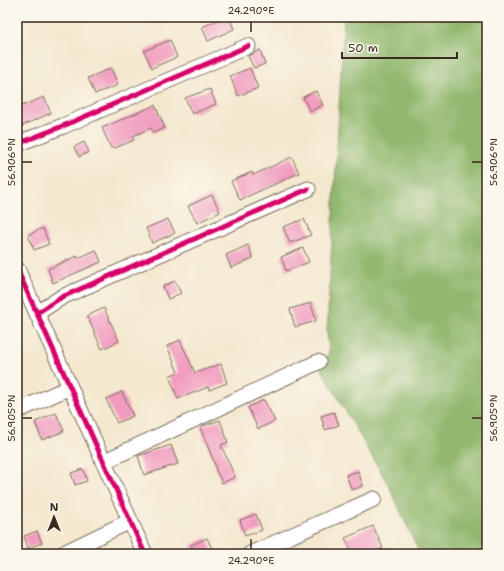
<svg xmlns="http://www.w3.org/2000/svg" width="504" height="571" font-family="'Shantell Sans',sans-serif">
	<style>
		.forest { fill: #91b86e; stroke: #667146 }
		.building { fill: #f19cbf }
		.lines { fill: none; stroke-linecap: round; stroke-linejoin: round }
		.minor-casing { stroke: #7c6c5c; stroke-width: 17 }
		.minor { stroke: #fff; stroke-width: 15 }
		.cycleway-casing { stroke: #fbf7ec; stroke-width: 8 }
		.cycleway { stroke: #d6006c; stroke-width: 5 }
		.ticks { fill: none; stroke: #3b2a1e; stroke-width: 1.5 }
		.neatline { fill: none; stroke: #3b2a1e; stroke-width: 1.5 }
		.ticks-label { font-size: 10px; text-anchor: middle; fill: #3b2a1e }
	</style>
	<rect width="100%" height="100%" fill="#fbf7ec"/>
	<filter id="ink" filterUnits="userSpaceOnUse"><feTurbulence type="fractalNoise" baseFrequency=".025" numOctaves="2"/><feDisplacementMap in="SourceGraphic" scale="8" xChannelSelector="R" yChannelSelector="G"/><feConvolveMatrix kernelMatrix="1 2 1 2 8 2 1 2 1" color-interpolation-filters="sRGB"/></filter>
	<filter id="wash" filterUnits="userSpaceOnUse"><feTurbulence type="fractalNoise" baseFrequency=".012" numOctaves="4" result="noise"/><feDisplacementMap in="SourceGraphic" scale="16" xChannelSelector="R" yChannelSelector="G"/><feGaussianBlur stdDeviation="0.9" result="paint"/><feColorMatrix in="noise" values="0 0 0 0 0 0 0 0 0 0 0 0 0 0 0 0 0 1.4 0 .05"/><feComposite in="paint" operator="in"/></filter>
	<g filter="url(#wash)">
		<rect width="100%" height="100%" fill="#f4e8cf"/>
		<!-- forest -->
		<polygon class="forest" points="344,17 487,17 487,554 420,554 389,486 321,368 329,352 327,331"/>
		<g id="blocks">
			<!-- building -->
			<g class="building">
				<polygon points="224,17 229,17 234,29 208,41 202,27"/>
				<polygon points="170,40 177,57 152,68 144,51"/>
				<polygon points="260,50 265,64 254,68 248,56"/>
				<polygon points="111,68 118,85 95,94 88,78"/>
				<polygon points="250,68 258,88 238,96 230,76"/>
				<polygon points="210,89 216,104 192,114 185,98"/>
				<polygon points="316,91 323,105 310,111 303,97"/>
				<polygon points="44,97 51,113 17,128 17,108"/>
				<polygon points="155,105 165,128 153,133 151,128 133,136 134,140 115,148 111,148 102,128"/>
				<polygon points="84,142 89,152 79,157 74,147"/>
				<polygon points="292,157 299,173 240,200 231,181 252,172 253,175"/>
				<polygon points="212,195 220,212 197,223 188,206"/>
				<polygon points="168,219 175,233 152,243 146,228"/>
				<polygon points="304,219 311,235 290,243 283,227"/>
				<polygon points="43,228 49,244 34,250 28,235"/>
				<polygon points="248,245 253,258 231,268 226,255"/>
				<polygon points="303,248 309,262 286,271 281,257"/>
				<polygon points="96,250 101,262 53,283 48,269 77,256 78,258"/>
				<polygon points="175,281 181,293 168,299 163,286"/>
				<polygon points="311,303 316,321 295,327 290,309"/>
				<polygon points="104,308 119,341 102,349 87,316"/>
				<polygon points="180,340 195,373 221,364 227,383 209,390 208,387 178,399 169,376 178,372 167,346"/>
				<polygon points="122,392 133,416 117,423 106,399"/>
				<polygon points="264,400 275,421 258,429 248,407"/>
				<polygon points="334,412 339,425 325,430 321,416"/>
				<polygon points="56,413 64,431 42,440 35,422"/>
				<polygon points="220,420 228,442 221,445 235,477 222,483 215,468 216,467 200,427"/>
				<polygon points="171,445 178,464 144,475 138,456"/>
				<polygon points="83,469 87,481 75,485 71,473"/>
				<polygon points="358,471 363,486 352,490 346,475"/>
				<polygon points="256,514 262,530 245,536 240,520"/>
				<polygon points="373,526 383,548 369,554 353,554 345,538"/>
				<polygon points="37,531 42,543 28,548 24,536"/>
				<polygon points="207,538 213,551 206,554 195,554 191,545"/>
			</g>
		</g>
	</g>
	<g filter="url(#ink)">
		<use href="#blocks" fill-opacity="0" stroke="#7c6c5c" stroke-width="1"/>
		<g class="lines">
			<!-- minor casing -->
			<g class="minor-casing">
				<g id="minor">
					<polyline points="17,144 63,126 248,46"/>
					<polyline points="17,269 145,554"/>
					<polyline points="37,313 62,297 308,189"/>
					<polyline points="17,411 70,387"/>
					<polyline points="103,462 318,362"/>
					<polyline points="62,554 130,521"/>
					<polyline points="250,554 374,499"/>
				</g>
			</g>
			<!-- minor -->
			<use href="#minor" class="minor"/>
			<!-- cycleway casing -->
			<g class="cycleway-casing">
				<g id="cycleway">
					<polyline points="17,144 63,126 248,46"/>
					<polyline points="17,269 145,554"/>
					<polyline points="37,313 62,297 308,189"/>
				</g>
			</g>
			<!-- cycleway -->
			<use href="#cycleway" class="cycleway"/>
		</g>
	</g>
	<!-- ticks -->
	<path class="ticks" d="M251,22V32M22,162H32M472,162H482M22,418H32M472,418H482M251,539V549"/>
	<!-- margin -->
	<rect width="504" height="571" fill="none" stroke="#fbf7ec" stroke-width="44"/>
	<!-- north arrow -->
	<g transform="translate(54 517)" stroke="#fbf7ec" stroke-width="3" paint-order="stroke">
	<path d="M0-3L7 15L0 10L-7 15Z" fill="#3b2a1e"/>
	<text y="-6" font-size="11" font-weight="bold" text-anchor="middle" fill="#3b2a1e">N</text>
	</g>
	<!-- scale -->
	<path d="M342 52v6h115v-6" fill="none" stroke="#3b2a1e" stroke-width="2"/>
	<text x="348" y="52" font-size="12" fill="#3b2a1e" stroke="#fbf7ec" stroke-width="3" paint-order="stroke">50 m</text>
	<rect x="22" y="22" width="460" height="527" class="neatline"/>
	<g class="ticks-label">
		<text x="251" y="14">24.290°E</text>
		<text transform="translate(11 162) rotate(-90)" y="4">56.906°N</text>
		<text transform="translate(493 162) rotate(-90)" y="4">56.906°N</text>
		<text transform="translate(11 418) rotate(-90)" y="4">56.905°N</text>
		<text transform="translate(493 418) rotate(-90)" y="4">56.905°N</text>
		<text x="251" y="564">24.290°E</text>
	</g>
</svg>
